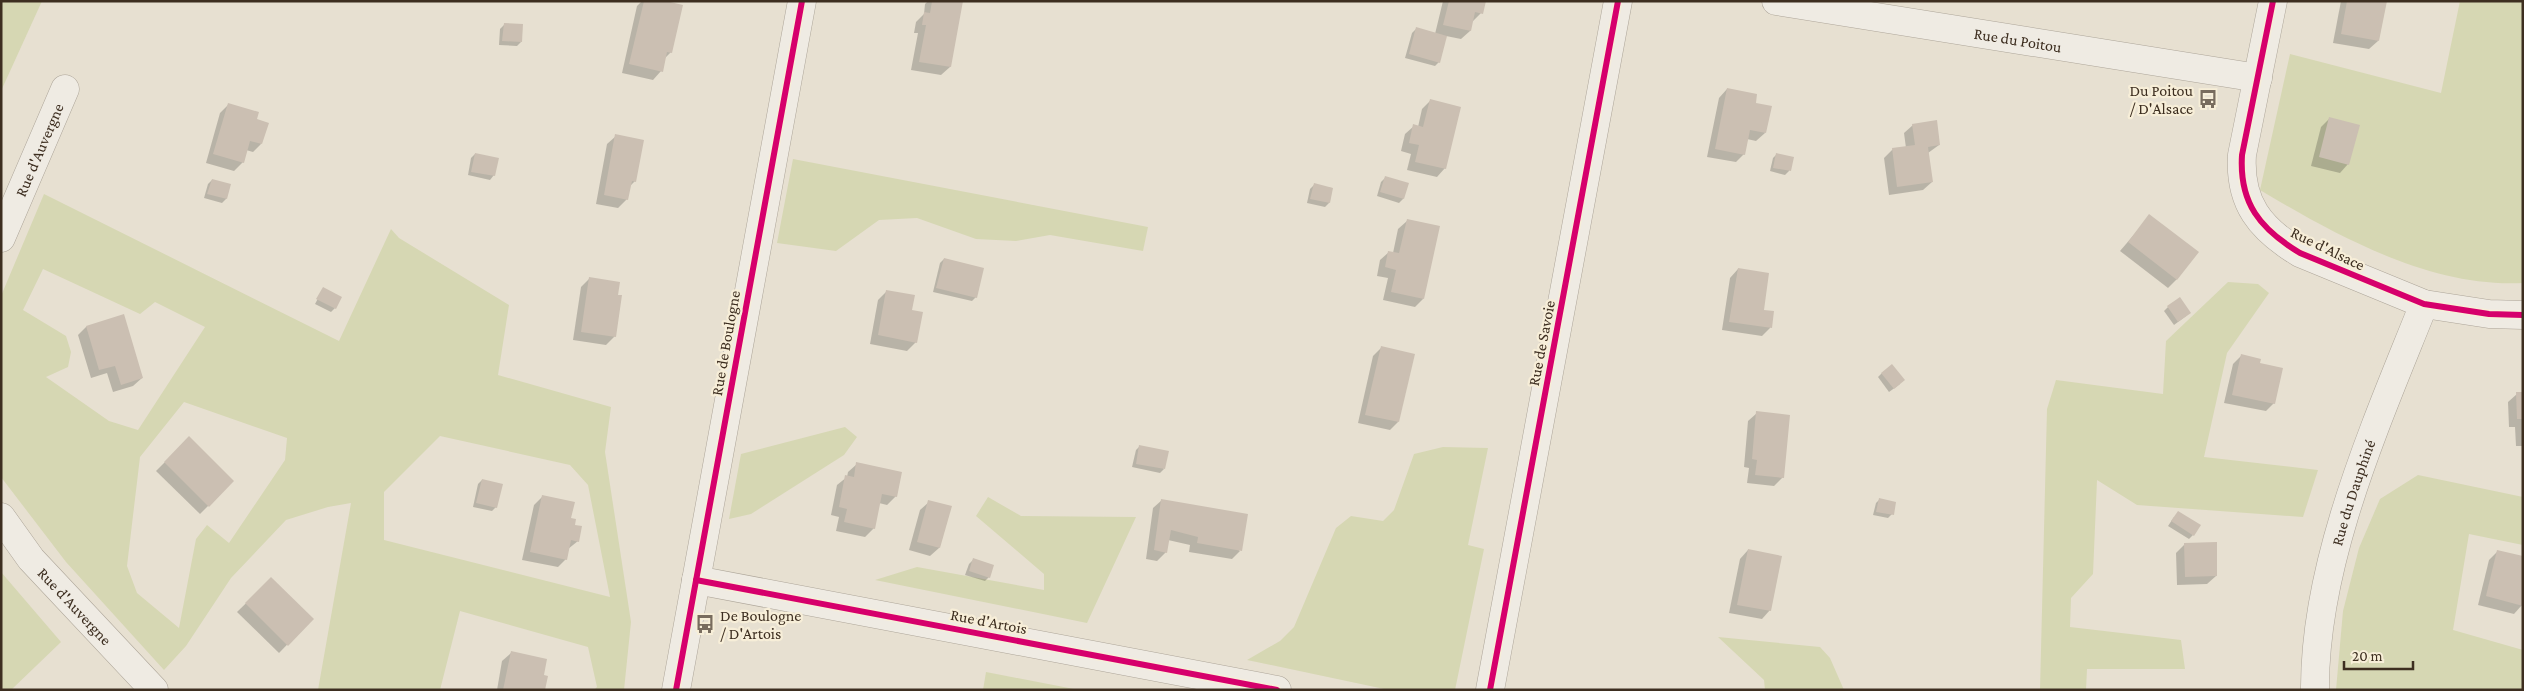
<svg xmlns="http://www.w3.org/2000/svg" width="2524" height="691" font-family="'Crimson Pro',serif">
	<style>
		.green { fill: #d6d7b3; fill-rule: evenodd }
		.shadow { fill: #0003 }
		.building { fill: #cbbfb2 }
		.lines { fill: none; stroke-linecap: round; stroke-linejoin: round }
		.minor-casing { stroke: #ada599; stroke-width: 29 }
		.minor { stroke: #efebe3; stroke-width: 28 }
		.cycleway-casing { stroke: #f7eed8; stroke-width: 9 }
		.cycleway { stroke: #d6006c; stroke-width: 6 }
		.labels { text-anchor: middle; stroke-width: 4.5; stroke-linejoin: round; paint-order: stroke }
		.street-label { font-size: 16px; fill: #3d2e20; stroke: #f7eed8 }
		.poi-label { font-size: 16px; fill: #3d2e20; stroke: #f7eed8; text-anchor: end }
	</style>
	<rect width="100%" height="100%" fill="#e7e0d1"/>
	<!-- green -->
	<g class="green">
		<polygon points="1,1 42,1 1,91"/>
		<path d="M2460,1H2523V283C2431,288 2337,236 2260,190L2290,54L2441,93Z"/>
		<polygon points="793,159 1148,227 1143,251 1050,235 1016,241 976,239 917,218 879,220 836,251 777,243"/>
		<path d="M44,194L339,341L391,229L399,238L509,305L498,375L611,407L605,452L631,622L624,690H594L597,687L588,647L460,611L440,690H318L351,503L328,507L286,520L231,578L186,646L164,670L66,562L1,477V296ZM43,269L140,314L155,302L205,327L138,430L109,421L46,377L68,367L71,352L66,336L23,310ZM184,402L287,438L285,460L229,543L207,525L196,539L179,628L137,593L127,566L140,457ZM440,436L570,465L588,485L610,597L384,540V492Z"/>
		<polygon points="2228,282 2258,284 2269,293 2227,353 2204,457 2318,470 2303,517 2137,505 2097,480 2093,574 2071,598 2070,627 2181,640 2185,669 2087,669 2086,690 2040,690 2047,409 2056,380 2163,394 2166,341"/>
		<polygon points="845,427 857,437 844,455 751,514 729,519 741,454"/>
		<polygon points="1443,447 1488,448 1468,545 1484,549 1455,690 1389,690 1247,660 1280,641 1294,627 1336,528 1351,516 1383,521 1394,510 1414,454"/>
		<polygon points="2418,475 2523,497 2523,545 2469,534 2453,630 2523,650 2523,690 2336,690 2343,611 2359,548 2380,499"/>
		<polygon points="988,497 1021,516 1136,517 1087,623 875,580 917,567 1044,590 1044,574 976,516"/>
		<polygon points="1,572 61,642 11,690 1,690"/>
		<polygon points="1718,637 1820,647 1830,658 1844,690 1765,690 1764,680"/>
		<polygon points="986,672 1074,689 1074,690 983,690"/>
	</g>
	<!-- shadow -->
	<g class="shadow">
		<polygon points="642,1 660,1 671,52 664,59 661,71 653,80 622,73 637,6"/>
		<polygon points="928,1 962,1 950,67 941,75 911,70 918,33 914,33 916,22 924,14 925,4"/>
		<polygon points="1443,1 1484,1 1481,13 1472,22 1470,31 1461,39 1446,36 1439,62 1435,66 1405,58 1412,33 1416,29 1435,34"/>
		<polygon points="2341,1 2385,1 2378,41 2369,49 2333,43"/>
		<polygon points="504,25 521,42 517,46 499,45 500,29"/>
		<polygon points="1727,89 1754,104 1765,133 1756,141 1747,139 1744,154 1736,162 1707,157 1719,98"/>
		<polygon points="1430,101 1445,168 1437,177 1407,170 1411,154 1401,151 1405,134 1414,126 1418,127 1422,109"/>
		<polygon points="229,104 255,120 261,144 253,152 246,150 243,162 234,171 206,163 220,113"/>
		<polygon points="2329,119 2348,164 2340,173 2311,166 2321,127"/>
		<polygon points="1913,125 1939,145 1928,153 1932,182 1923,190 1889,195 1884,158 1893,149 1906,148 1904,133"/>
		<polygon points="616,136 635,181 629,187 627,199 618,208 596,204 607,144"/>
		<polygon points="475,154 494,175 490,180 468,175 471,158"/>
		<polygon points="1777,154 1792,158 1789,171 1785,175 1770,171 1773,158"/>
		<polygon points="1385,178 1408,184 1403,199 1399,203 1377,196 1381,182"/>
		<polygon points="212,180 230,185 226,199 222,203 204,198 208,184"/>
		<polygon points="1314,185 1332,188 1329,203 1325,207 1307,203 1310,189"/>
		<polygon points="2150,216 2177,279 2168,288 2120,251"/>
		<polygon points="1407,221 1423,299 1415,307 1383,300 1388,278 1377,276 1380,260 1389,252 1393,253 1398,229"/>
		<polygon points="944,259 976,297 972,301 933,292 940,263"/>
		<polygon points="1738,269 1762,311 1773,312 1770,328 1762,336 1722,330 1730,278"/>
		<polygon points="589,279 615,336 606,345 573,340 581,287"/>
		<polygon points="323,289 335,308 331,312 315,304"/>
		<polygon points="887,291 911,311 916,342 907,351 870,344 878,300"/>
		<polygon points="2168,307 2186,316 2174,325 2164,311"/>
		<polygon points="123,316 142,378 133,386 113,392 107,373 91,378 78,335 86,327"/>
		<polygon points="1382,347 1398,422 1390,430 1358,423 1373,356"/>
		<polygon points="2241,356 2274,403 2266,411 2224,403 2233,364"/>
		<polygon points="1882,373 1900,384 1889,392 1878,377"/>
		<polygon points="2517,394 2523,394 2523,446 2516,446 2515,427 2509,427 2508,402"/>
		<polygon points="1757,413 1783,477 1774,486 1747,483 1749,468 1744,467 1748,421"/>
		<polygon points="189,438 233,481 200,514 156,471"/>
		<polygon points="1140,446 1164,469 1160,473 1132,467 1136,450"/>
		<polygon points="857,464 896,496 887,505 879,503 874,528 865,537 836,531 839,517 831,515 837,485 847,477 848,472"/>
		<polygon points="482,480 496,507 492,511 473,507 478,484"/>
		<polygon points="543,496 570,519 578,541 568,549 566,559 558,567 522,560 534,505"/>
		<polygon points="1880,499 1892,514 1888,518 1873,515 1876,503"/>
		<polygon points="1162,500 1240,551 1232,559 1189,552 1190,545 1168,540 1166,552 1157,561 1146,559 1153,508"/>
		<polygon points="929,502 950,507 939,548 930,556 909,550 920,510"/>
		<polygon points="2174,517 2193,535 2189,539 2168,526"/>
		<polygon points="2185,544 2216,576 2207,584 2177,585 2176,553"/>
		<polygon points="1748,550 1770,610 1762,619 1729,613 1740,559"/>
		<polygon points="2498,551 2522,605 2514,614 2478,605 2489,560"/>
		<polygon points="973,560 989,577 985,581 965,575 969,564"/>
		<polygon points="271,579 312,619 279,653 237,612"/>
		<polygon points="511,653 543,676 544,690 497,690 502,661"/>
	</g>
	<!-- building -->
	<g class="building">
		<polygon points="644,1 666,1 683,5 672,53 667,52 663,72 629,64"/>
		<polygon points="932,1 963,1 951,67 919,62 926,25 922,25 924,12 930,13"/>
		<polygon points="1449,1 1486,1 1483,14 1475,12 1471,31 1443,25"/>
		<polygon points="2347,1 2387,1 2379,41 2341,34"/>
		<polygon points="504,23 523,24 522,42 502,41"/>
		<polygon points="1416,27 1447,36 1440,63 1409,54"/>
		<polygon points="1727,88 1757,94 1756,103 1772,106 1766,133 1750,130 1745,155 1715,149"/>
		<polygon points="1430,99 1461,107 1446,169 1415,162 1419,145 1409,143 1413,124 1423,127"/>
		<polygon points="228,103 259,112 257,119 269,123 262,144 250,141 244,163 213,154"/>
		<polygon points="2329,117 2360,125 2349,165 2319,157"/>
		<polygon points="1937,120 1940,145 1928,147 1933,182 1897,187 1892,148 1915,145 1912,124"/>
		<polygon points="615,134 644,140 636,182 632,181 628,200 604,195"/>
		<polygon points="475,153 499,158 495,176 471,172"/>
		<polygon points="1776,153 1794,157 1791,171 1773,168"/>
		<polygon points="1385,176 1409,183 1404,199 1380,192"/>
		<polygon points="212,179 231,184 227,199 207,194"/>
		<polygon points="1314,183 1333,188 1330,203 1310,199"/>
		<polygon points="2149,214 2199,252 2177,280 2128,242"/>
		<polygon points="1407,219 1440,226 1424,299 1391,292 1396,270 1385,267 1388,251 1399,253"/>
		<polygon points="944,258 984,268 977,298 936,288"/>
		<polygon points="1738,268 1769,273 1764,310 1774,311 1772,328 1729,322"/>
		<polygon points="589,277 620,282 618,295 622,295 616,337 581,332"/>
		<polygon points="323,287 342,297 336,309 316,299"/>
		<polygon points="886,290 915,295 912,310 923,312 917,343 878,335"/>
		<polygon points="2180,297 2191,313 2178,322 2167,306"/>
		<polygon points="124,314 143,378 121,385 115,366 99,370 86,326"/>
		<polygon points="1381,346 1415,354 1399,422 1365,415"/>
		<polygon points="2241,354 2261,359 2260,363 2283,368 2275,404 2232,395"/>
		<polygon points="1892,364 1905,380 1894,389 1881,373"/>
		<polygon points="2516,392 2523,392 2523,419 2517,419"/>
		<polygon points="1756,411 1790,415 1784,478 1755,475 1757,460 1752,459"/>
		<polygon points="189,436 234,481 209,507 164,462"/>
		<polygon points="1139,445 1169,451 1165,469 1136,464"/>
		<polygon points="856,462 902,472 897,497 882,494 875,529 844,522 847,509 839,507 845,475 854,477"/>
		<polygon points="482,479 503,484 497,508 476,503"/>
		<polygon points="542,495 575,502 571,518 576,519 575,525 582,526 579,542 571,540 567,560 530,552"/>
		<polygon points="1879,498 1896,502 1894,515 1876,512"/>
		<polygon points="1161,499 1248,514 1242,551 1197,543 1198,537 1171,530 1167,553 1154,550"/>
		<polygon points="928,500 952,506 940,548 917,542"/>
		<polygon points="2178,511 2201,525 2194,536 2171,521"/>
		<polygon points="2217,542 2217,576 2185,577 2184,543"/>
		<polygon points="1748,549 1782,556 1771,611 1737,605"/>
		<polygon points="2497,550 2523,556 2523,606 2486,596"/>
		<polygon points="973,558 994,565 990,578 969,571"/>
		<polygon points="271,577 314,619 288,646 245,603"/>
		<polygon points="511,651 547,659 544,675 548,676 545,690 503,690"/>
	</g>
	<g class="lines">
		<!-- minor casing -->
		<g class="minor-casing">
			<g id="minor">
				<path id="s1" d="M1776,1L2258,78"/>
				<path d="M2273,1L2242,155C2239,203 2260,229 2300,253L2424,304L2489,314L2523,315"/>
				<path id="s2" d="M1,238L65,89"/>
				<path id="s3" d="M1,517L31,559L154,690"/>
				<polyline points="696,580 1277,690"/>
				<polyline points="676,690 802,1"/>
				<polyline points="1490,690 1618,1"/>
				<path id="s4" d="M2315,690C2314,561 2377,422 2424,304"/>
			</g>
		</g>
		<!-- minor -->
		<use href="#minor" class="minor"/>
		<!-- cycleway casing -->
		<g class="cycleway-casing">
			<g id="cycleway">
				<path d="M2273,1L2242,155C2239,203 2260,229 2300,253L2424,304L2489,314L2523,315"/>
				<polyline points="696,580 1277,690"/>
				<polyline points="676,690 802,1"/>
				<polyline points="1490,690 1618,1"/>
			</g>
		</g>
		<!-- cycleway -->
		<use href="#cycleway" class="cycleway"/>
	</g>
	<!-- icons -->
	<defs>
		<g id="bus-bare" transform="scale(1.5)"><path d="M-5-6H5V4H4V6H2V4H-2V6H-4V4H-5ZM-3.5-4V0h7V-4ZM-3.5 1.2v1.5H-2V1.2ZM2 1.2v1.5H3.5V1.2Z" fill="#786c5e" stroke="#f7eed8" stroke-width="2.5" paint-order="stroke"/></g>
	</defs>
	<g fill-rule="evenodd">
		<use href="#bus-bare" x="2208" y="99"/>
		<use href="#bus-bare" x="705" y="624"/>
	</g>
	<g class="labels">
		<!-- street labels -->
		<g class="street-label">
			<text dy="6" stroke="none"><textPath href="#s1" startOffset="245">Rue du Poitou</textPath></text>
			<text dy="6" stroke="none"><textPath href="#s2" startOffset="96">Rue d'Auvergne</textPath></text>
			<text transform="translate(2328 248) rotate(26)" y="6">Rue d'Alsace</text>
			<text transform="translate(725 343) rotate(-80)" y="6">Rue de Boulogne</text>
			<text transform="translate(1541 343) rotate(-79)" y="6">Rue de Savoie</text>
			<text dy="6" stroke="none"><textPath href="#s4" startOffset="202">Rue du Dauphiné</textPath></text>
			<text dy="6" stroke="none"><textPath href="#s3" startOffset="116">Rue d'Auvergne</textPath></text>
			<text transform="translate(989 621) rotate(11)" y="6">Rue d'Artois</text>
		</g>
		<!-- poi labels -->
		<g class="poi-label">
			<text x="2193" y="96">Du Poitou<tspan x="2193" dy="18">/ D'Alsace</tspan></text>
			<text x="720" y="621" text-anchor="start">De Boulogne<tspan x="720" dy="18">/ D'Artois</tspan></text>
		</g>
	</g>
	<!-- border -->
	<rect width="2524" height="691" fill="none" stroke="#3d2e20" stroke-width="5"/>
	<!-- scale -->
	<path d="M2344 661v8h69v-8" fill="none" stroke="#3d2e20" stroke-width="2.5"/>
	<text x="2352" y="661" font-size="15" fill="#3d2e20" stroke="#f7eed8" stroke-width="4" paint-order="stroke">20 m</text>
</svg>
